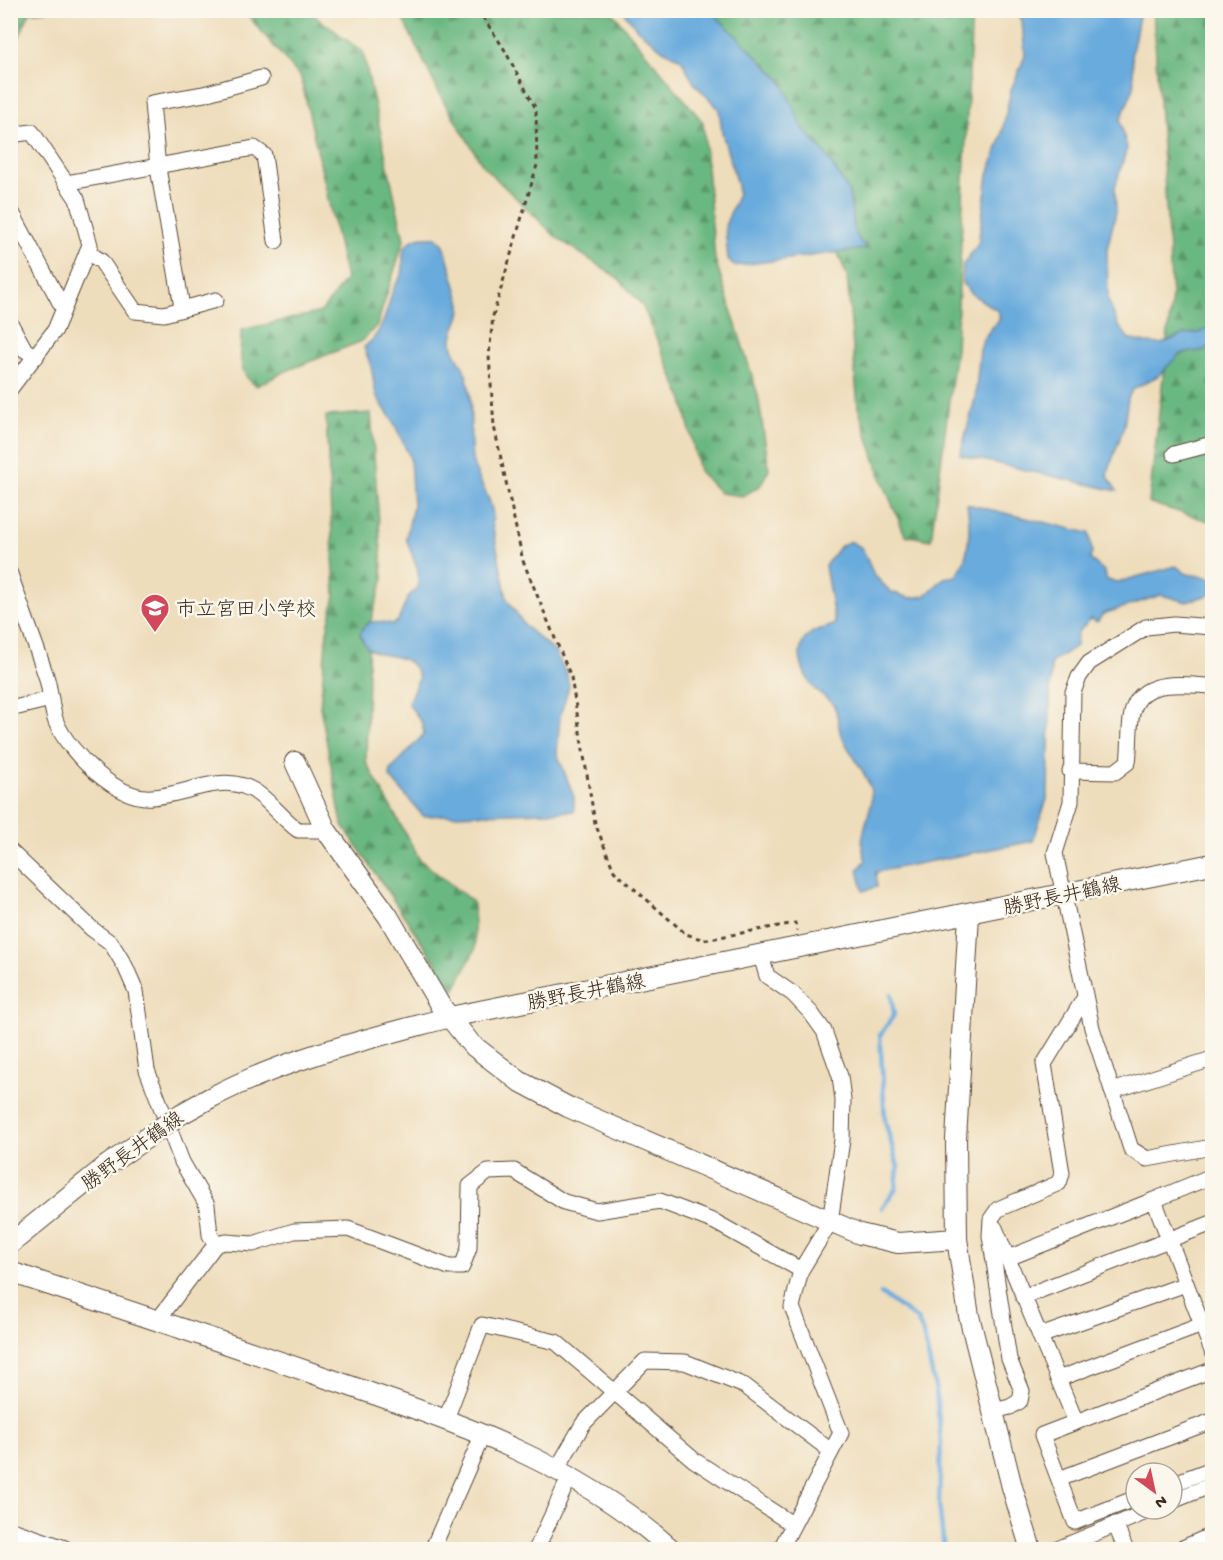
<svg xmlns="http://www.w3.org/2000/svg" width="1223" height="1560" font-family="'Gochi Hand','Klee One',sans-serif">
	<style>
		.forest { fill: url(#forest-firs); stroke: #537150; stroke-width: 1.5 }
		.water { fill: #69abdd; stroke: #526a7e; stroke-width: 1.5 }
		.lines { fill: none; stroke-linecap: round; stroke-linejoin: round }
		.stream { stroke: #69abdd; stroke-width: 4.5 }
		.minor-casing { stroke: #564536; stroke-width: 17 }
		.tertiary-casing { stroke: #564536; stroke-width: 22 }
		.path { stroke: #564536; stroke-width: 3; stroke-dasharray: 4.5 4.5; stroke-linecap: butt }
		.minor { stroke: #fff; stroke-width: 15 }
		.tertiary { stroke: #fff; stroke-width: 20 }
		.tertiary-bridge-casing { stroke: #564536; stroke-width: 22; stroke-linecap: butt }
		.tertiary-bridge { stroke: #fff; stroke-width: 20 }
		.labels { text-anchor: middle; stroke-width: 5; stroke-linejoin: round; paint-order: stroke }
		.poi-label { font-size: 20px; fill: #3b2a1e; stroke: #fbf7ec; text-anchor: start }
		.street-label { font-size: 20px; fill: #3b2a1e; stroke: #fbf7ec }
	</style>
	<defs>
		<pattern id="forest-firs" width="22" height="20" patternUnits="userSpaceOnUse" patternTransform="scale(1.5)"><rect width="22" height="20" fill="#6bb881"/><path d="M5 1l3.5 6h-7zM16 11l3.5 6h-7z" fill="#599669"/></pattern>
	</defs>
	<rect width="100%" height="100%" fill="#fbf7ec"/>
	<filter id="ink" filterUnits="userSpaceOnUse"><feTurbulence type="fractalNoise" baseFrequency=".0167" numOctaves="2"/><feDisplacementMap in="SourceGraphic" scale="12" xChannelSelector="R" yChannelSelector="G"/><feConvolveMatrix kernelMatrix="1 2 1 2 8 2 1 2 1" color-interpolation-filters="sRGB"/></filter>
	<filter id="wash" filterUnits="userSpaceOnUse"><feTurbulence type="fractalNoise" baseFrequency=".008" numOctaves="4" result="noise"/><feDisplacementMap in="SourceGraphic" scale="24" xChannelSelector="R" yChannelSelector="G"/><feGaussianBlur stdDeviation="1.35" result="paint"/><feColorMatrix in="noise" values="0 0 0 0 0 0 0 0 0 0 0 0 0 0 0 0 0 1.4 0 .05"/><feComposite in="paint" operator="in"/></filter>
	<g filter="url(#wash)">
		<rect width="100%" height="100%" fill="#edb"/>
		<!-- forest -->
		<g class="forest">
			<polygon points="11,10 47,11 30,12 11,56"/>
			<path d="M244,11H308L363,52L404,240L377,325L362,341L286,371L257,386C236,375 241,350 241,330L321,312L346,279L301,78Z"/>
			<polygon points="399,11 611,11 703,122 715,259 758,395 769,469 760,486 743,496 720,493 699,471 683,400 642,305 618,278 557,238 484,167 442,99"/>
			<polygon points="699,11 972,11 956,348 931,540 905,535 880,475 858,407 847,276 792,138"/>
			<polygon points="1153,11 1212,11 1212,522 1149,503 1172,296"/>
			<polygon points="371,413 383,580 369,626 366,762 420,860 473,902 475,949 454,990 342,824 320,707 327,631 335,596 326,416"/>
		</g>
		<!-- water -->
		<g class="water">
			<polygon points="623,11 711,11 781,80 803,128 827,156 849,192 855,232 861,243 865,246 864,249 734,266 728,259 725,226 738,194 737,185 722,132 719,109 694,83 681,59 663,50 637,29"/>
			<polygon points="1017,11 1140,11 1132,52 1134,87 1120,121 1127,148 1115,187 1116,212 1107,249 1108,300 1118,325 1129,339 1145,343 1161,344 1185,334 1199,333 1212,326 1212,345 1205,350 1180,354 1158,376 1133,389 1128,398 1124,426 1107,475 1117,491 960,455 975,399 980,350 983,339 1000,318 998,311 970,293 962,281 963,265 978,244 988,175 1000,142 1011,90 1025,56 1022,21"/>
			<path d="M436,237L444,245L461,304C463,317 453,326 452,339C451,352 461,360 465,372C475,398 468,431 472,459C475,478 498,506 492,523L507,599L525,626L555,652L567,675L569,686L560,716L557,753L574,797V811L423,816L390,777L391,770L424,734L422,723L408,703L419,678C411,649 383,661 367,647C364,644 362,639 360,634C367,616 378,622 393,624L398,621L408,597L418,588V571L406,538L413,506L410,458L394,423L376,395L371,366L364,347C384,333 386,311 393,290C395,284 400,279 402,274C405,265 400,253 406,246C412,237 425,236 436,237Z"/>
			<path d="M967,504L1089,533L1092,552L1090,559L1104,571L1107,580L1118,582L1176,566L1187,574L1212,578V594L1187,602L1161,595L1103,614L1097,622L1091,619L1077,633L1076,646L1051,663L1048,796L1033,841L876,872L877,887L863,891L858,870L866,860C853,834 879,809 869,784C862,767 850,753 842,737C837,727 839,714 834,706C829,698 819,694 813,687C802,672 792,648 810,634C817,628 827,629 835,624L825,566L839,547L850,541L862,548L874,575L891,592L910,598L925,596L944,578L956,576C970,558 971,526 967,504Z"/>
		</g>
		<g class="lines">
			<!-- stream -->
			<g class="stream">
				<polyline points="882,1208 896,1188 898,1167 885,1121 880,1035 894,1015 891,994"/>
				<polyline points="881,1294 917,1319 923,1333 936,1391 941,1441 939,1504 944,1550"/>
			</g>
		</g>
	</g>
	<g filter="url(#ink)">
		<g class="lines">
			<!-- minor casing -->
			<g class="minor-casing">
				<g id="minor">
					<polyline points="10,135 32,132 77,199 90,245 55,330 10,389"/>
					<polyline points="66,183 254,148 264,155 276,241"/>
					<polyline points="10,209 63,308"/>
					<polyline points="87,252 101,261 135,311 164,314 216,300"/>
					<polyline points="182,307 158,168 152,103 204,94 261,78"/>
					<polyline points="10,323 25,350 36,357"/>
					<polyline points="1174,454 1212,444"/>
					<path d="M10,574C21,607 34,640 45,673C51,688 50,706 56,722C69,753 117,800 152,797C189,795 228,768 261,796C274,806 284,820 298,830H326"/>
					<polyline points="1212,627 1174,624 1146,627 1089,663 1079,677 1073,692 1071,802 1055,853 1092,1028 1131,1149 1147,1159 1212,1147"/>
					<polyline points="10,709 51,699"/>
					<path d="M1070,771L1115,772L1128,762C1130,748 1129,733 1131,719C1136,676 1181,685 1212,686"/>
					<polyline points="10,851 92,929 111,943 125,966 136,991 147,1070 182,1162 207,1205 210,1235 216,1244"/>
					<polyline points="761,956 767,976 793,994 811,1013 824,1031 840,1076 843,1100 842,1140 830,1222 801,1270 792,1307 841,1433 780,1550"/>
					<polyline points="1112,1091 1212,1059"/>
					<polyline points="1154,1200 1212,1176"/>
					<polyline points="995,1228 1076,1422"/>
					<polyline points="1008,1258 1154,1200 1212,1351"/>
					<polyline points="1023,1297 1212,1223"/>
					<polyline points="158,1320 216,1244 226,1242 253,1244 294,1231 348,1229 449,1267 462,1267 469,1248 470,1186 488,1172 514,1171 564,1202 597,1211 660,1201 715,1222 801,1270"/>
					<polyline points="1040,1336 1186,1284"/>
					<polyline points="1058,1379 1202,1325"/>
					<polyline points="993,1411 1010,1407 1020,1401 1022,1391 1009,1359 990,1236 991,1219 998,1209 1059,1183 1062,1173 1044,1064 1085,997"/>
					<polyline points="446,1419 482,1325 556,1342 694,1460 792,1524"/>
					<polyline points="557,1469 583,1424 645,1361 685,1362 745,1386 831,1451"/>
					<polyline points="1059,1479 1212,1421"/>
					<polyline points="1172,1484 1212,1469"/>
					<polyline points="1136,1498 1075,1522 1042,1435 1212,1370"/>
					<polyline points="1172,1501 1212,1485"/>
					<polyline points="1115,1524 1126,1550"/>
					<polyline points="432,1550 483,1434"/>
					<polyline points="536,1550 570,1476"/>
					<polyline points="1055,1550 1153,1509"/>
					<polyline points="1178,1550 1212,1535"/>
				</g>
			</g>
			<!-- tertiary casing -->
			<g class="tertiary-casing">
				<g id="tertiary">
					<polyline points="295,762 326,830 388,916 440,1005 471,1044 519,1081 568,1107 860,1234 898,1243 957,1239"/>
					<polyline points="969,915 956,1140 957,1239 969,1316 1012,1487 1031,1550"/>
					<path d="M210,1098C286,1058 368,1039 450,1017L1212,864"/>
					<polyline points="10,1244 106,1166"/>
					<path d="M10,1272C111,1305 212,1338 312,1373C440,1417 570,1457 672,1550"/>
					<polyline points="10,1532 63,1550"/>
				</g>
			</g>
			<!-- path -->
			<polyline class="path" points="478,10 503,47 536,109 537,165 493,316 489,356 494,426 523,561 571,677 595,823 614,871 686,934 704,940 795,923 797,931"/>
			<!-- minor -->
			<use href="#minor" class="minor"/>
			<!-- tertiary -->
			<use href="#tertiary" class="tertiary"/>
			<!-- tertiary-bridge casing -->
			<g class="tertiary-bridge-casing">
				<polyline id="tertiary-bridge" points="106,1166 181,1114 210,1098"/>
			</g>
			<!-- tertiary-bridge -->
			<use href="#tertiary-bridge" class="tertiary-bridge"/>
		</g>
	</g>
	<!-- icons -->
	<defs>
		<g id="school-pin" transform="scale(1.5)"><path d="M0 17L-7.5 6A9.5 9.5 0 1 1 7.5 6Z" fill="#d1495b" stroke="#fbf7ec"/><path d="M0-5L7-2L0 1L-7-2ZM-4 1L0 2.5L4 1V4Q0 6-4 4Z" fill="#fff"/></g>
	</defs>
	<g fill-rule="evenodd">
		<use href="#school-pin" x="155" y="608"/>
	</g>
	<g class="labels">
		<!-- poi labels -->
		<g class="poi-label">
			<text x="176" y="615">市立宮田小学校</text>
		</g>
		<!-- street labels -->
		<g class="street-label">
			<text transform="translate(1062 895) rotate(-12)" y="7">勝野長井鶴線</text>
			<text transform="translate(586 991) rotate(-11)" y="7">勝野長井鶴線</text>
			<text transform="translate(132 1150) rotate(-36)" y="7">勝野長井鶴線</text>
		</g>
	</g>
	<!-- margin -->
	<rect width="1223" height="1560" fill="none" stroke="#fbf7ec" stroke-width="36"/>
	<!-- north arrow -->
	<g transform="translate(1154 1491) rotate(147)"><circle r="28" fill="#fbf7ec" stroke="#aea59a" stroke-width="1.5"/>
	<path d="M0-4.5L10 22L0 15L-10 22Z" fill="#d1495b"/>
	<text y="-9" font-size="16" font-weight="bold" text-anchor="middle" fill="#3b2a1e">N</text>
	</g>
</svg>
